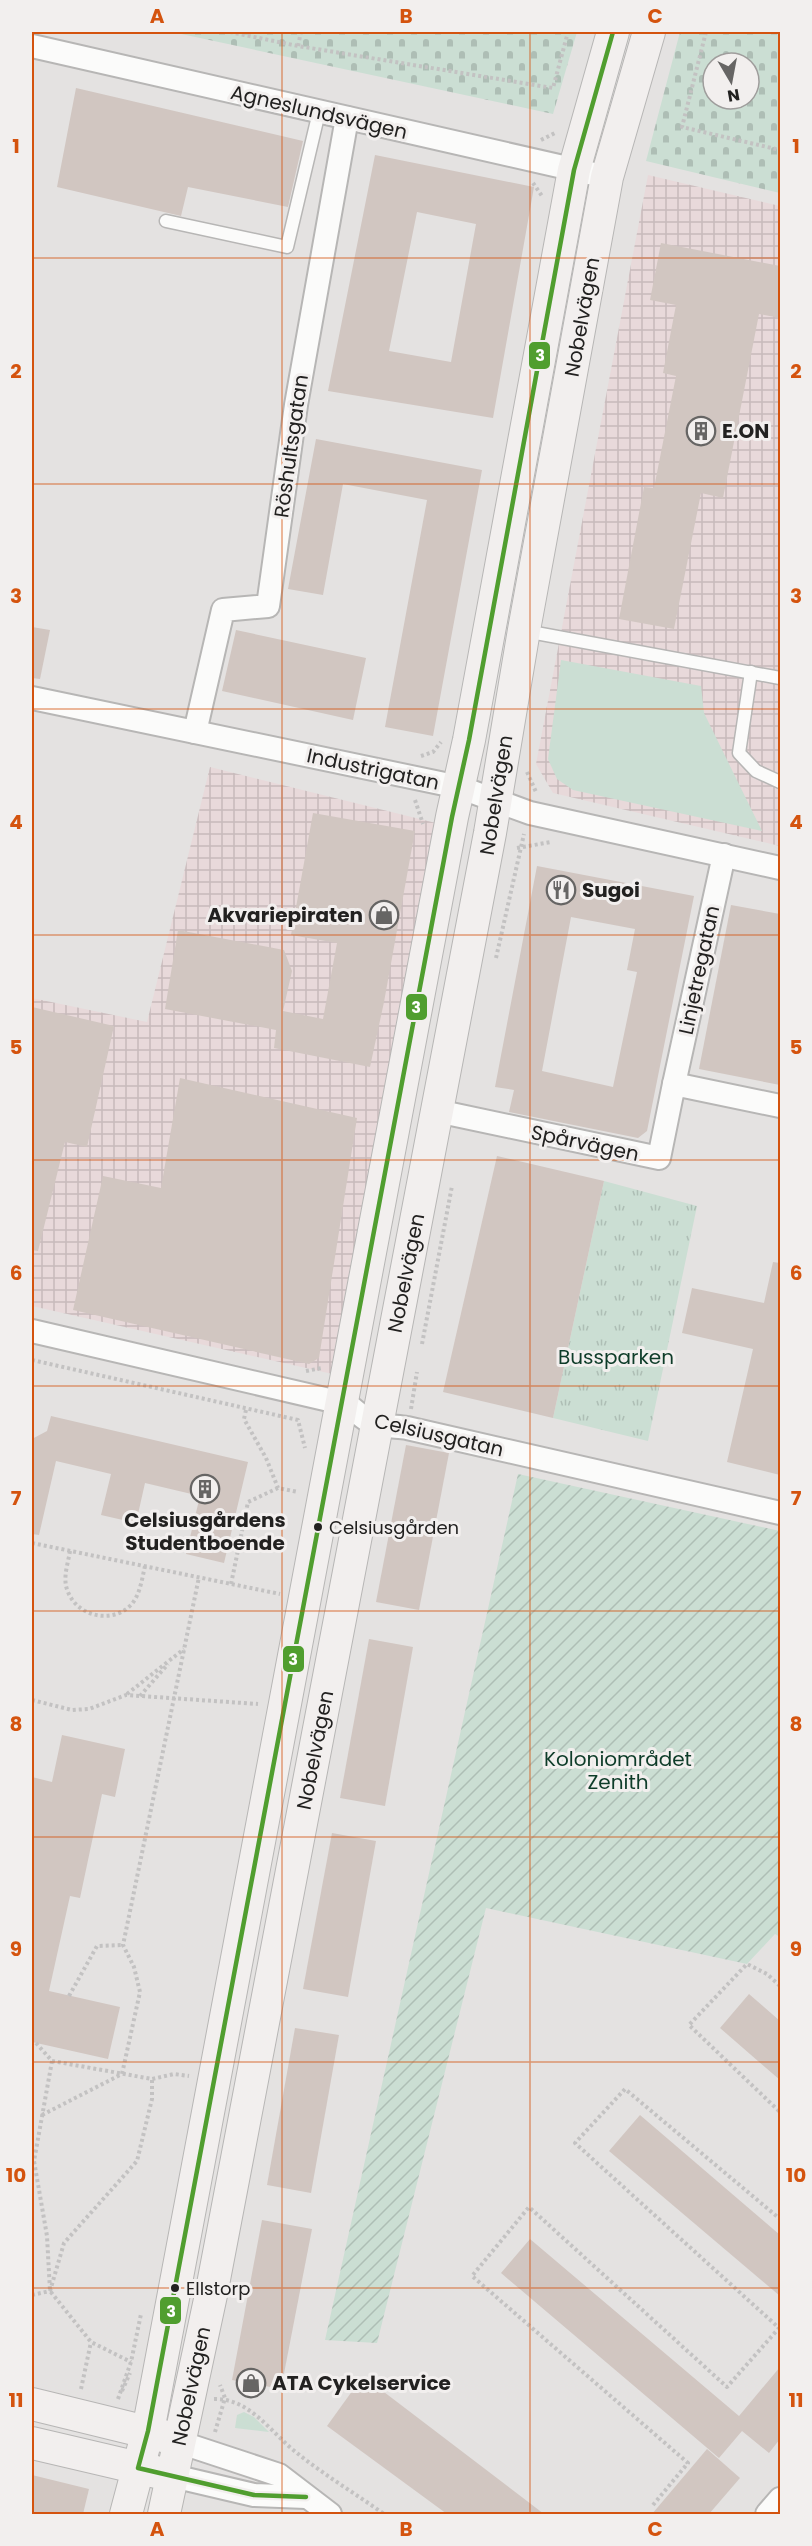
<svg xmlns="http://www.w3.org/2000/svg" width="812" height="2546" font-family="Poppins,sans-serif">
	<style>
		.industrial { fill: url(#industrial-grid) }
		.grass { fill: #cbded3 }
		.cemetery { fill: url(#cemetery-stones); fill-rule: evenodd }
		.park { fill: url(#park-tufts) }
		.garden { fill: url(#garden-furrows) }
		.building { fill: #d1c6c1; fill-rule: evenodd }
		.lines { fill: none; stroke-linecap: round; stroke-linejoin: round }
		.service-casing { stroke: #b7b6b5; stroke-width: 15 }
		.minor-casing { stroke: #b7b6b5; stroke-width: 26 }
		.secondary-casing { stroke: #b7b6b5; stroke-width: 34 }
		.path { stroke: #c3c2c2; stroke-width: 4; stroke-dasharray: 3 3; stroke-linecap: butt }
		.service { stroke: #fbfbfa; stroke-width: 12 }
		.minor { stroke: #fbfbfa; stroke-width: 22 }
		.secondary { stroke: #f2efee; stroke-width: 32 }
		.bus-1-casing { stroke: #f2efee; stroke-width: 9 }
		.bus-1 { stroke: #509e2f; stroke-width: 4.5 }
		.grid { fill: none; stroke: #d4530e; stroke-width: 1.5; stroke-opacity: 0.55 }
		.bus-dot { fill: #222120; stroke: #f2efee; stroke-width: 2 }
		.labels { text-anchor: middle; stroke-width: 6; stroke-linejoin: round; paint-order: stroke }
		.bus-label { font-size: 18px; fill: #222120; stroke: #f2efee; text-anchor: start }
		.street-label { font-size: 20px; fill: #222120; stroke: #f2efee }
		.poi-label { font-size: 20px; font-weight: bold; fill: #222120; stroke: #f2efee; text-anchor: start }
		.park-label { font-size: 20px; fill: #0e3c29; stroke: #f2efee }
		.line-badge { stroke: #f2efee; stroke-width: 2 }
		.badge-label { font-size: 16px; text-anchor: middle; font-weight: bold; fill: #fff }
		.neatline { fill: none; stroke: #d4530e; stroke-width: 2 }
		.grid-label { font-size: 20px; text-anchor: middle; font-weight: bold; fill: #d4530e }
	</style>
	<defs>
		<pattern id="industrial-grid" width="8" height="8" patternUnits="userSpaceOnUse" patternTransform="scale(1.5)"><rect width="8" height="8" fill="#e8d9da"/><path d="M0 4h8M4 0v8" fill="none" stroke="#c7babb"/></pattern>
		<pattern id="cemetery-stones" width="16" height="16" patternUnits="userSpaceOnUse" patternTransform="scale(1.5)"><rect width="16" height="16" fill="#cbded3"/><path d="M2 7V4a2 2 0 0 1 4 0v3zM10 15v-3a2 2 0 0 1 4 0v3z" fill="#aebeb5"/></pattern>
		<pattern id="park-tufts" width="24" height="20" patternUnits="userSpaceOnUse" patternTransform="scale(1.5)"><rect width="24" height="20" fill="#cbded3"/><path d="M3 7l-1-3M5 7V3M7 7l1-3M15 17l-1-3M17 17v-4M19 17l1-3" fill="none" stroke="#aebeb5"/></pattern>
		<pattern id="garden-furrows" width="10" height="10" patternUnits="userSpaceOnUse" patternTransform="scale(1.5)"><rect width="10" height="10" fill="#cbded3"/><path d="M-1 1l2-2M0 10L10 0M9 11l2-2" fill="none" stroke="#aebeb5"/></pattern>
	</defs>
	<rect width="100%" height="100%" fill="#e4e2e1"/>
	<!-- industrial -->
	<g class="industrial">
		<polygon points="648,175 780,206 780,846 553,793 536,764"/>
		<polygon points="210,767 440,824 337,1375 32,1306 32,998 147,1022"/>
	</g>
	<!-- grass -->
	<g class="grass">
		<polygon points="561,660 701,686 704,713 762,831 573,790 557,779 548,759"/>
		<polygon points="244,2412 254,2417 269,2432 235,2428 237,2415"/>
	</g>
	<!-- cemetery -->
	<g class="cemetery">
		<polygon points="172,32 577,32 553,114"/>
		<path d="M680,32H780V193L646,161ZM713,63H749V99H713Z"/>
	</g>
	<!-- park -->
	<polygon class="park" points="604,1181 697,1206 648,1441 553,1418"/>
	<!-- garden -->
	<polygon class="garden" points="518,1474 780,1531 780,1937 775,1934 747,1964 486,1908 377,2343 325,2340"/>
	<!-- building -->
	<g class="building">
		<polygon points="76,88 303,141 288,207 188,187 181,216 57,187"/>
		<path d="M375,155L534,187L493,418L328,391ZM417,212L476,224L451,362L389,351Z"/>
		<polygon points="661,243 780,266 780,318 759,314 723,498 701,493 674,629 619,619 644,487 654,488 676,376 663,373 676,305 650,300"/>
		<polygon points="316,439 482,470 433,736 385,727 427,500 343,484 323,595 288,589"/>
		<polygon points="32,627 50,630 40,679 32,678"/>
		<polygon points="236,630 366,658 353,720 222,691"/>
		<polygon points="313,813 415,831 384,1002 370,1067 274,1048 276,1030 165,1009 178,930 284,950 292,971 283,1011 323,1019 337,943 291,935"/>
		<path d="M537,866L694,896L647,1131L638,1138L509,1112L514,1090L495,1087ZM571,917L635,929L627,970L637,972L613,1087L542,1071Z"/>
		<polygon points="731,905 780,914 780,1085 699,1069"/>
		<polygon points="32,1007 114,1026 87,1147 65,1142 38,1251 32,1250"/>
		<polygon points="180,1078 357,1118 319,1358 309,1364 73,1310 103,1176 161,1188"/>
		<polygon points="497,1156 604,1181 553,1418 443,1392"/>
		<polygon points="773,1262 780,1263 780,1475 727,1462 753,1349 682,1333 692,1288 764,1303"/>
		<polygon points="51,1416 248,1462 224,1563 186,1554 200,1496 145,1483 136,1523 101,1515 111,1474 56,1461 39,1535 32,1534 32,1439 47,1431"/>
		<polygon points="406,1445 449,1453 419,1610 376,1602"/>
		<polygon points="369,1639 413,1647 385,1806 340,1798"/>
		<polygon points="62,1735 125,1749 115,1797 102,1794 80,1898 70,1896 49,1991 120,2007 108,2059 32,2042 32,1777 52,1782"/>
		<polygon points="332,1833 376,1841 348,1997 303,1989"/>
		<polygon points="749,1994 780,2021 780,2080 720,2028"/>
		<polygon points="295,2028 339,2035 311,2193 267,2185"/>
		<polygon points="640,2115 780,2235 780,2296 609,2151"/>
		<polygon points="262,2220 312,2229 281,2389 232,2380"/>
		<polygon points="530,2239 739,2416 780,2367 780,2439 769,2453 742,2431 719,2458 501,2273"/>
		<polygon points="363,2376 544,2514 447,2514 327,2426"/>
		<polygon points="707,2449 740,2478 709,2514 652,2514"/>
		<polygon points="32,2475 89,2489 83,2514 32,2512"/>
	</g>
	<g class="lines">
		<!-- service casing -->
		<g class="service-casing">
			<g id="service">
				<polyline points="166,221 287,247 319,112"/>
				<polyline points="525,631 780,678"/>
				<polyline points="751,672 739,753 756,771 780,782"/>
			</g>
		</g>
		<!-- minor casing -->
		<g class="minor-casing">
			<g id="minor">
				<polyline points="32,46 607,177"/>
				<polyline points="32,698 459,787 530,813 780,868"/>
				<polyline points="195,732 223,610 268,606 296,405 347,118"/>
				<polyline points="674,1084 724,855"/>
				<polyline points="437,1111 659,1158 674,1084 780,1106"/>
				<path d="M32,1331L342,1403C353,1406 357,1414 367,1420C378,1427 394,1426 407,1428L780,1513"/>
				<polyline points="179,2442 279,2475 330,2514"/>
				<polyline points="173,2476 254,2495 306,2497"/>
				<polyline points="767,2514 780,2499"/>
			</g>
		</g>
		<!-- secondary casing -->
		<g class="secondary-casing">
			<g id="secondary">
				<polyline points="32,2404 167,2437"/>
				<polyline points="32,2443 156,2472"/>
				<polyline points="126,2514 148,2431 452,817 469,740 574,170 613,32"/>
				<polyline points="164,2514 211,2295 490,833 524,630 607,177 649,32"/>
			</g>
		</g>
		<!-- path -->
		<g class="path">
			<polyline points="230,32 298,46 553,88 568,32"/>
			<polyline points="706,32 682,127 780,150"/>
			<polyline points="298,46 301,32"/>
			<polyline points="541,140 555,133"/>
			<polyline points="533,183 542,196"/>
			<polyline points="421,756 433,752 441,742"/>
			<polyline points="527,772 536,792"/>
			<polyline points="415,800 423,824"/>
			<polyline points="517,848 551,842"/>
			<polyline points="496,958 524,834"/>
			<polyline points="422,1344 452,1186"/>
			<polyline points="32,1360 298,1420 305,1448"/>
			<polyline points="306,1371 322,1368"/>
			<polyline points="411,1409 417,1372"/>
			<polyline points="246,1410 244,1419 266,1458 278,1488"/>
			<polyline points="32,1543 280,1594"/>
			<path d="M70,1551C68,1564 62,1579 68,1592C78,1617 112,1624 131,1605C140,1595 142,1579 145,1566"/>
			<polyline points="231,1584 248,1502 278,1488 298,1492"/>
			<polyline points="127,1694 184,1649"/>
			<polyline points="140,1696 168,1664"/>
			<polyline points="32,1700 72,1710 89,1709 126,1695 258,1704"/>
			<polyline points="780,1986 767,1974 747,1964 689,2025 780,2112"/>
			<polyline points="69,1996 97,1946 123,1945"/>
			<polyline points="36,2043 52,2061 152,2079 174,2074 189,2076"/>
			<polyline points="52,2061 34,2161 47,2236 50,2291 91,2342 131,2362"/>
			<polyline points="42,2115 122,2074 140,1992 134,1967 123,1945 199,1577"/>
			<polyline points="32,2295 50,2291 64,2243 137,2161 152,2099 152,2079"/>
			<polyline points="81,2389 91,2342"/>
			<polyline points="122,2391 130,2373"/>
			<polyline points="118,2399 131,2362 141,2314"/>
			<path d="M214,2399C250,2398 271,2433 297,2453C324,2475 356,2494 384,2514"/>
			<polyline points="215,2432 225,2398 220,2385"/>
			<polyline points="653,2505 688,2463 472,2276 529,2207 727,2387 779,2328 575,2143 625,2089 780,2219"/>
		</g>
		<!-- service -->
		<use href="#service" class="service"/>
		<!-- minor -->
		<use href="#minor" class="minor"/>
		<!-- secondary -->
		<use href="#secondary" class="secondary"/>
		<!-- bus-1 casing -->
		<g class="bus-1-casing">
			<polyline id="bus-1" points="306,2497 254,2495 138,2468 148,2431 452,817 469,740 574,170 613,32"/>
		</g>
		<!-- bus-1 -->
		<use href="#bus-1" class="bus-1"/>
	</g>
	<!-- grid -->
	<path class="grid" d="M282,32V2514M530,32V2514M32,258H780M32,484H780M32,709H780M32,935H780M32,1160H780M32,1386H780M32,1611H780M32,1837H780M32,2062H780M32,2288H780"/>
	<!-- icons -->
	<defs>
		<g id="building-ring" transform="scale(1.5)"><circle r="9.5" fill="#f2efee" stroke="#666564" stroke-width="1.5"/><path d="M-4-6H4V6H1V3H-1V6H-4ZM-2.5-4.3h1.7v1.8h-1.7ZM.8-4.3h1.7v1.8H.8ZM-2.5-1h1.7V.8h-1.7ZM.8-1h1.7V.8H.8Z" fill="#666564"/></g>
		<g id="restaurant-ring" transform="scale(1.5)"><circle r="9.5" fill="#f2efee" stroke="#666564" stroke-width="1.5"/><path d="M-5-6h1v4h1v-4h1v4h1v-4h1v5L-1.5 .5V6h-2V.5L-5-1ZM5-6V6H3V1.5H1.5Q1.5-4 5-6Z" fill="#666564"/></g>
		<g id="shop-ring" transform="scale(1.5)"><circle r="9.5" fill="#f2efee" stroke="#666564" stroke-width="1.5"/><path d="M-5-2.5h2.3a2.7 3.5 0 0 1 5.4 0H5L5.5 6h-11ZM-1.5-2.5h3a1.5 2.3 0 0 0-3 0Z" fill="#666564"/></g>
	</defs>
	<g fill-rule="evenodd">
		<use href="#building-ring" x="701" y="431"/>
		<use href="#restaurant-ring" x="561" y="890"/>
		<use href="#shop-ring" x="384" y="915"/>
		<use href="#building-ring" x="205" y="1489"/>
		<use href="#shop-ring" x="251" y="2383"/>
	</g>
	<!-- markers -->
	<g class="bus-dot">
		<circle cx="318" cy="1527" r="5"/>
		<circle cx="175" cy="2288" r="5"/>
	</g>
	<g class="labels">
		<!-- bus labels -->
		<g class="bus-label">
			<text x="329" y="1534">Celsiusgården</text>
			<text x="186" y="2295">Ellstorp</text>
		</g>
		<!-- street labels -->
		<g class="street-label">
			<text transform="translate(319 112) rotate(13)" y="7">Agneslundsvägen</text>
			<text transform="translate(582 317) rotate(-80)" y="7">Nobelvägen</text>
			<text transform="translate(291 446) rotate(-82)" y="7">Röshultsgatan</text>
			<text transform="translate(373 769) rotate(12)" y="7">Industrigatan</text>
			<text transform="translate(496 795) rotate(-81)" y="7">Nobelvägen</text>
			<text transform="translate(699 970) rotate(-78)" y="7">Linjetregatan</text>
			<text transform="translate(585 1143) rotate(12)" y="7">Spårvägen</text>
			<text transform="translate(406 1273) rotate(-79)" y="7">Nobelvägen</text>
			<text transform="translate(439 1435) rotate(13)" y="7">Celsiusgatan</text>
			<text transform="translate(315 1750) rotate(-79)" y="7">Nobelvägen</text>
			<text transform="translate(191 2386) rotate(-78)" y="7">Nobelvägen</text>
		</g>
		<!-- poi labels -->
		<g class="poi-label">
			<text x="722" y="438">E.ON</text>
			<text x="582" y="897">Sugoi</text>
			<text x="363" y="922" text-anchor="end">Akvariepiraten</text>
			<text x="205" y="1527" text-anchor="middle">Celsiusgårdens<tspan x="205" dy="23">Studentboende</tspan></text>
			<text x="272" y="2390">ATA Cykelservice</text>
		</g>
		<!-- park labels -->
		<g class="park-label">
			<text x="616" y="1364">Bussparken</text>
			<text x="618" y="1766">Koloniområdet<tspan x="618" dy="23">Zenith</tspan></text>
		</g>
	</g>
	<g class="line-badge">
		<rect x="528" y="341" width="23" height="29" rx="6" fill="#509e2f"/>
		<rect x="405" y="993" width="23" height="28" rx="6" fill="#509e2f"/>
		<rect x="282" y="1645" width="23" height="28" rx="6" fill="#509e2f"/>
		<rect x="159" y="2296" width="23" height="29" rx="6" fill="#509e2f"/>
	</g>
	<g class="badge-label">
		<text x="540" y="361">3</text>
		<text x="416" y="1013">3</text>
		<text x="293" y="1665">3</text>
		<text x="171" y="2317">3</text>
	</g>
	<!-- border -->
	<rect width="812" height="2546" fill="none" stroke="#f2efee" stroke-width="66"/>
	<!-- north arrow -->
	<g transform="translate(731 81) rotate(170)"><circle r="28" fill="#f2efee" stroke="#9f9d9c" stroke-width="1.5"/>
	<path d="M0-4.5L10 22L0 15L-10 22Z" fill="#666564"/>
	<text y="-9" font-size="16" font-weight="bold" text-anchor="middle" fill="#222120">N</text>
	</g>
	<rect x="33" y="33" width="746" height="2480" class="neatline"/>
	<g class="grid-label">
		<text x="157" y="23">A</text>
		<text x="406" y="23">B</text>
		<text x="655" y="23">C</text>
		<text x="16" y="153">1</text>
		<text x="796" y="153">1</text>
		<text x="16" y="378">2</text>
		<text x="796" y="378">2</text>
		<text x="16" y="603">3</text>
		<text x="796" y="603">3</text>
		<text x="16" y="829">4</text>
		<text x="796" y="829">4</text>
		<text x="16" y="1054">5</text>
		<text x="796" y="1054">5</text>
		<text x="16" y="1280">6</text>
		<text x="796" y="1280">6</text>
		<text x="16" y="1505">7</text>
		<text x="796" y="1505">7</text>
		<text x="16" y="1731">8</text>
		<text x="796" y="1731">8</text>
		<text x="16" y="1956">9</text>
		<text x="796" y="1956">9</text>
		<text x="16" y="2182">10</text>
		<text x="796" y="2182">10</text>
		<text x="16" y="2407">11</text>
		<text x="796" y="2407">11</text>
		<text x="157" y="2536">A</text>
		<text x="406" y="2536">B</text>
		<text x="655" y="2536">C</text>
	</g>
</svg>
